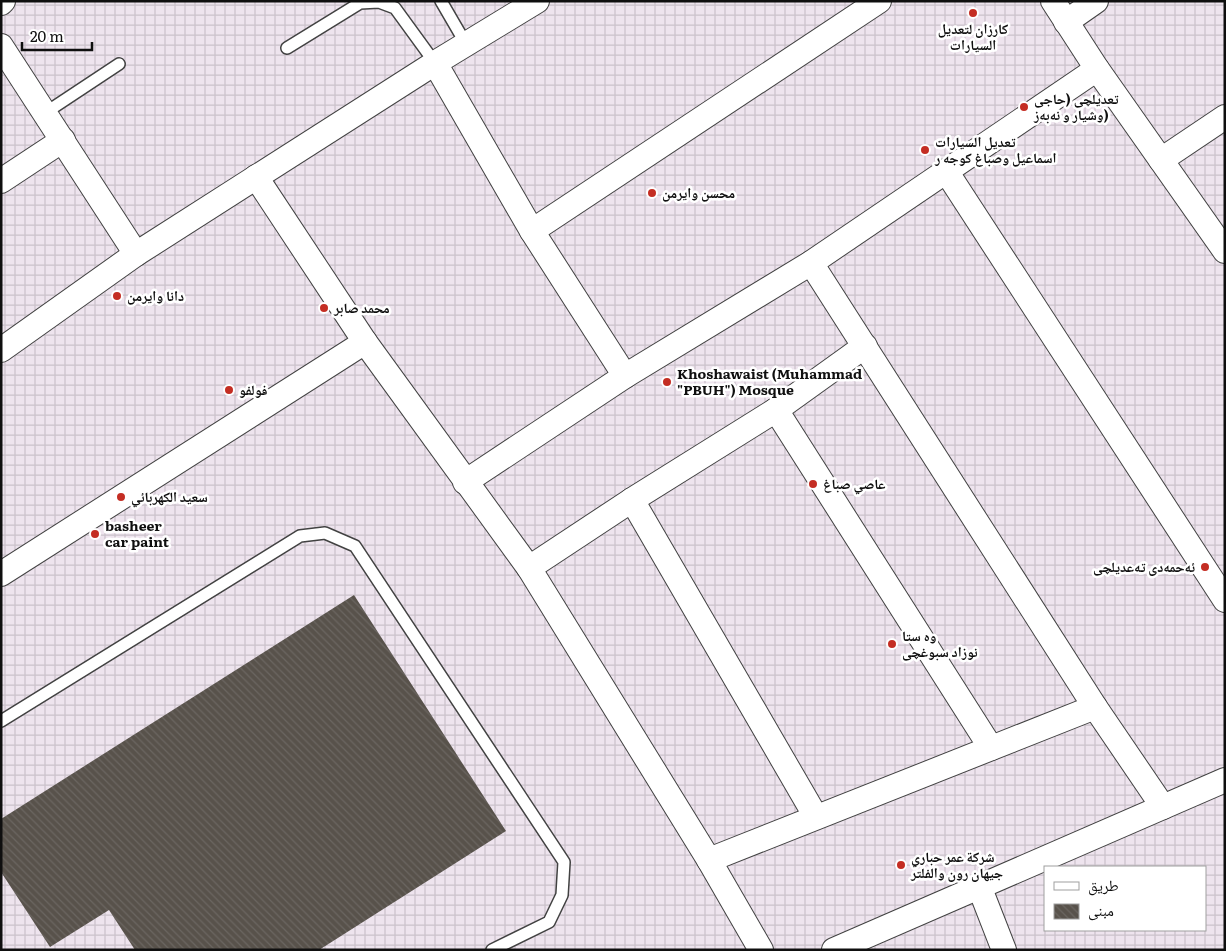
<svg xmlns="http://www.w3.org/2000/svg" width="1226" height="951" font-family="Literata,'Noto Naskh Arabic',serif">
	<style>
		.industrial { fill: url(#industrial-grid); fill-rule: evenodd }
		.building { fill: url(#building-back-hatch) }
		.lines { fill: none; stroke-linecap: round; stroke-linejoin: round }
		.lane-casing { stroke: #424242; stroke-width: 14 }
		.street-casing { stroke: #424242; stroke-width: 26 }
		.lane { stroke: #fff; stroke-width: 11 }
		.street { stroke: #fff; stroke-width: 24 }
		.poi-dot { fill: #c42d23; stroke: #fff; stroke-width: 2 }
		.labels { text-anchor: middle; stroke-width: 5; stroke-linejoin: round; paint-order: stroke }
		.poi-label { font-size: 14px; font-weight: bold; fill: #0f0f0f; stroke: #fff; text-anchor: start }
	</style>
	<defs>
		<pattern id="industrial-grid" width="8" height="8" patternUnits="userSpaceOnUse" patternTransform="scale(1.25)"><rect width="8" height="8" fill="#eee4ee"/><path d="M0 4h8M4 0v8" fill="none" stroke="#cbc2cb"/></pattern>
		<pattern id="building-back-hatch" width="6" height="6" patternUnits="userSpaceOnUse" patternTransform="scale(1.25)"><rect width="6" height="6" fill="#58524b"/><path d="M-1 5l2 2M0 0l6 6M5-1l2 2" fill="none" stroke="#6b6661"/></pattern>
	</defs>
	<rect width="100%" height="100%" fill="#fffef2"/>
	<!-- industrial -->
	<path class="industrial" d="M1,1H1225V950H1ZM1045,867H1205V930H1045Z"/>
	<!-- building -->
	<polygon class="building" points="354,595 506,831 319,950 135,950 109,910 50,947 1,872 1,819"/>
	<g class="lines">
		<!-- lane casing -->
		<g class="lane-casing">
			<g id="lane">
				<polyline points="441,1 466,44"/>
				<polyline points="287,48 360,3 379,2 395,8 435,63"/>
				<polyline points="45,113 119,64"/>
				<polyline points="1,721 300,536 325,533 355,546 564,862 562,895 549,922 492,950"/>
			</g>
		</g>
		<!-- street casing -->
		<g class="street-casing">
			<g id="street">
				<polyline points="1053,1 1097,69 1225,251"/>
				<polyline points="1,3 3,1"/>
				<polyline points="1066,22 1096,1"/>
				<polyline points="1,46 136,254"/>
				<polyline points="435,63 532,231 625,376"/>
				<polyline points="1161,160 1225,117"/>
				<polyline points="946,171 1225,600"/>
				<polyline points="256,177 365,342 529,568 709,860 761,950"/>
				<polyline points="1,181 63,140"/>
				<polyline points="532,231 879,1"/>
				<polyline points="811,263 1095,707 1163,807"/>
				<polyline points="1,350 136,254 435,63 537,1"/>
				<polyline points="776,410 991,748"/>
				<polyline points="465,482 625,376 811,263 1097,69"/>
				<polyline points="632,500 816,817"/>
				<polyline points="529,568 632,500 776,410 865,346"/>
				<polyline points="1,574 365,342"/>
				<polyline points="709,860 1095,707"/>
				<polyline points="979,886 1004,950"/>
				<polyline points="834,950 1225,780"/>
			</g>
		</g>
		<!-- lane -->
		<use href="#lane" class="lane"/>
		<!-- street -->
		<use href="#street" class="street"/>
	</g>
	<!-- markers -->
	<g class="poi-dot">
		<circle cx="973" cy="13" r="5"/>
		<circle cx="1024" cy="107" r="5"/>
		<circle cx="925" cy="150" r="5"/>
		<circle cx="652" cy="193" r="5"/>
		<circle cx="117" cy="296" r="5"/>
		<circle cx="324" cy="308" r="5"/>
		<circle cx="667" cy="382" r="5"/>
		<circle cx="229" cy="390" r="5"/>
		<circle cx="813" cy="484" r="5"/>
		<circle cx="121" cy="497" r="5"/>
		<circle cx="95" cy="534" r="5"/>
		<circle cx="1205" cy="567" r="5"/>
		<circle cx="892" cy="644" r="5"/>
		<circle cx="901" cy="865" r="5"/>
	</g>
	<g class="labels">
		<!-- poi labels -->
		<g class="poi-label">
			<text x="973" y="34" text-anchor="middle">كارزان لتعديل<tspan x="973" dy="16">السيارات</tspan></text>
			<text x="1034" y="104">تعديلچى (حاجى<tspan x="1034" dy="16">وشيار و نەبەز)</tspan></text>
			<text x="935" y="147">تعديل السيارات<tspan x="935" dy="16">اسماعيل وصباغ كوجه ر</tspan></text>
			<text x="662" y="198">محسن وایرمن</text>
			<text x="127" y="301">دانا وایرمن</text>
			<text x="334" y="313">محمد صابر</text>
			<text x="677" y="379">Khoshawaist (Muhammad<tspan x="677" dy="16">"PBUH") Mosque</tspan></text>
			<text x="239" y="395">فولفو</text>
			<text x="823" y="489">عاصي صباغ</text>
			<text x="131" y="502">سعيد الكهربائي</text>
			<text x="105" y="531">basheer<tspan x="105" dy="16">car paint</tspan></text>
			<text x="1195" y="572" text-anchor="end">ئەحمەدی تەعدیلچی</text>
			<text x="902" y="641">وه ستا<tspan x="902" dy="16">نوزاد سبوغچى</tspan></text>
			<text x="911" y="862">شركة عمر حباري<tspan x="911" dy="16">جيھان رون والفلتر</tspan></text>
		</g>
	</g>
	<!-- border -->
	<rect width="1226" height="951" fill="none" stroke="#0f0f0f" stroke-width="5"/>
	<!-- legend -->
	<rect x="1044" y="866" width="162" height="65" fill="#ffffff" stroke="#9f9f9f"/>
	<rect x="1054" y="882" width="25" height="8" fill="#ffffff" stroke="#9f9f9f"/>
	<text x="1088" y="891" font-size="15" fill="#0f0f0f">طريق</text>
	<rect x="1054" y="904" width="25" height="15" fill="url(#building-back-hatch)" stroke="#9f9f9f"/>
	<text x="1088" y="916" font-size="15" fill="#0f0f0f">مبنى</text>
	<!-- scale -->
	<path d="M22 42v8h70v-8" fill="none" stroke="#0f0f0f" stroke-width="2.5"/>
	<text x="30" y="42" font-size="15" fill="#0f0f0f" stroke="#ffffff" stroke-width="4" paint-order="stroke">20 m</text>
</svg>
